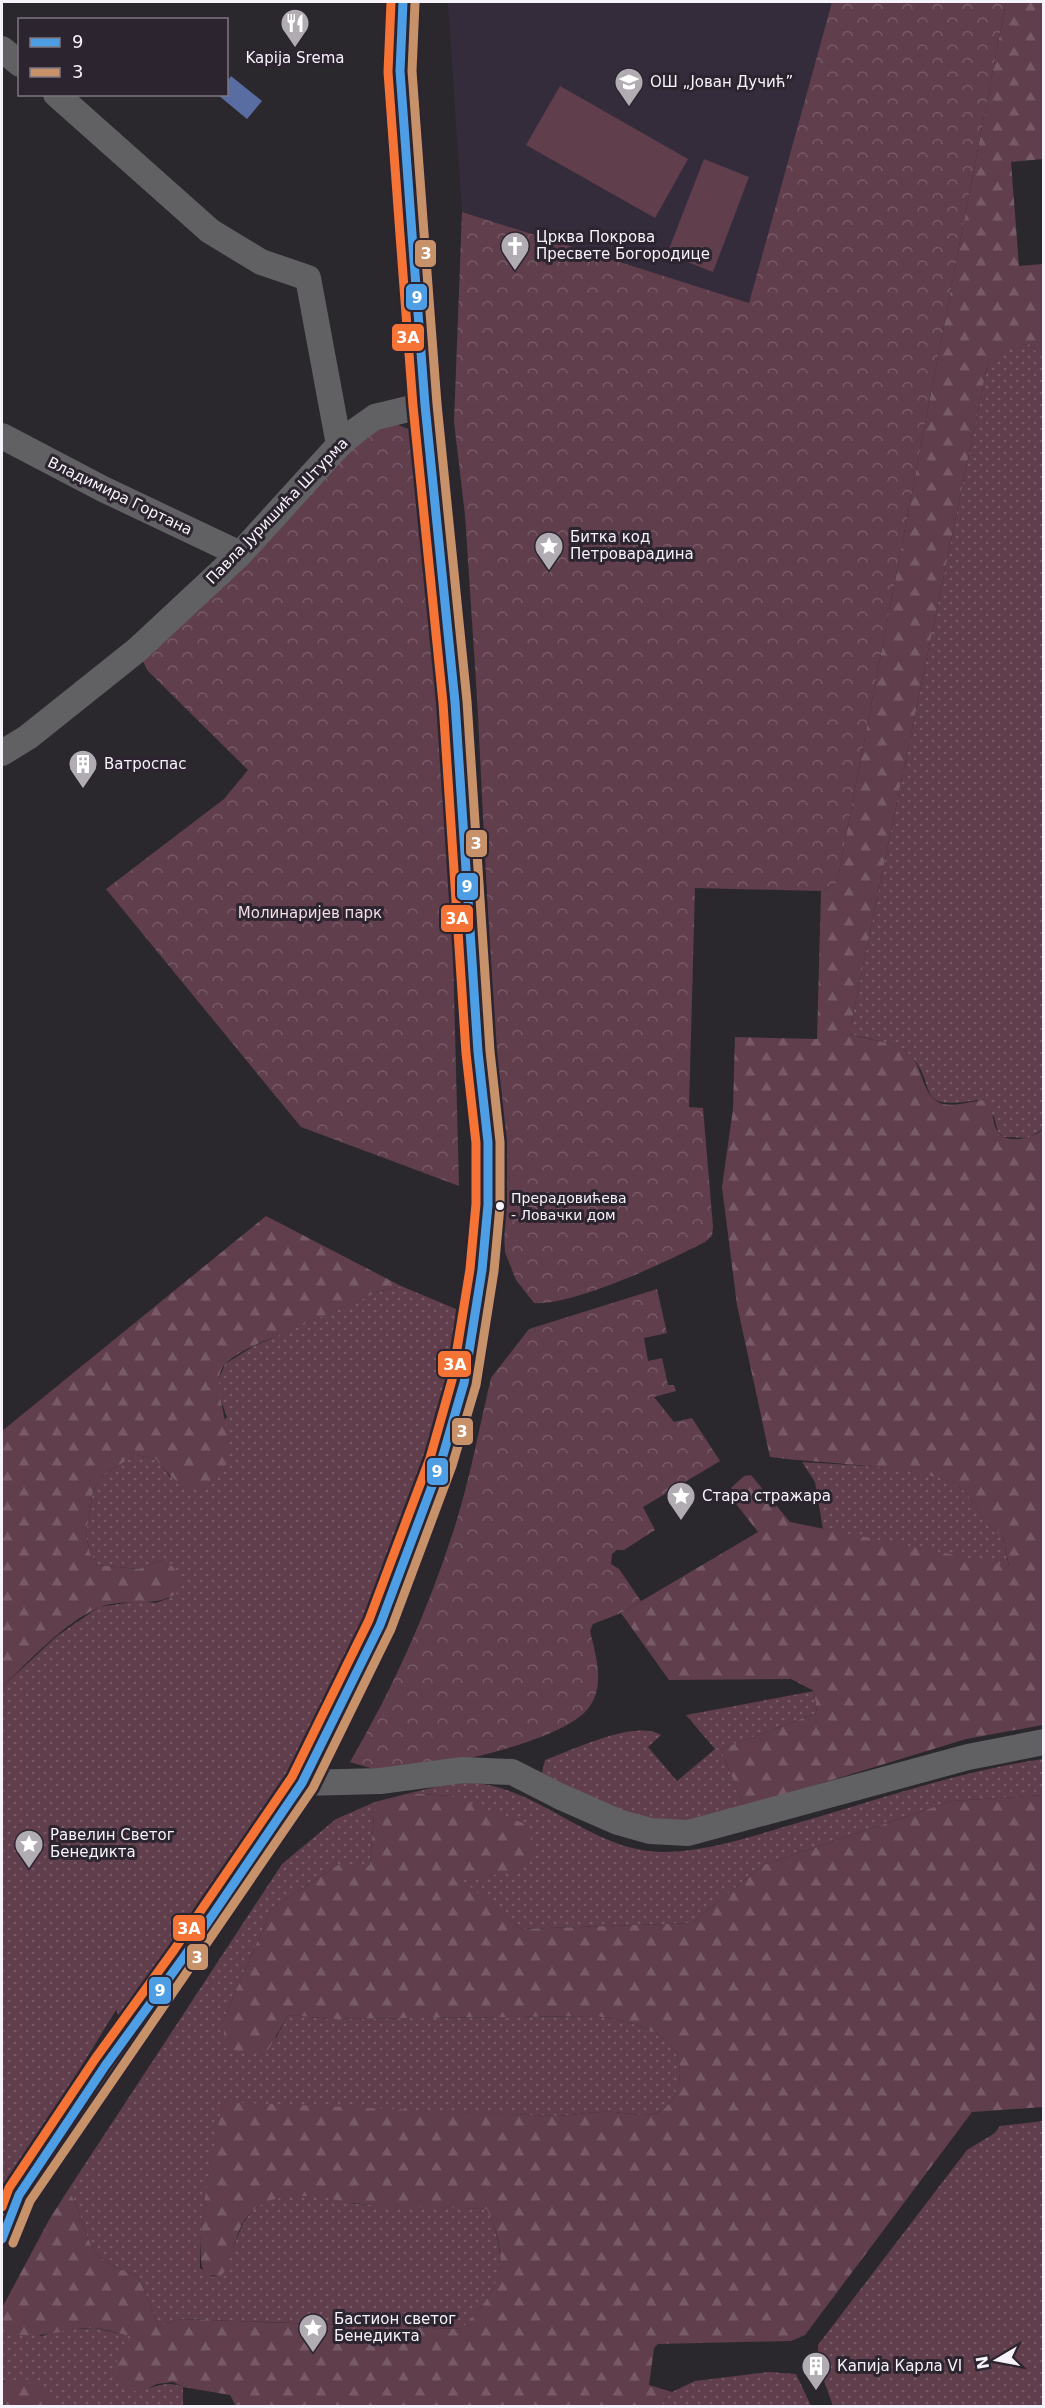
<svg xmlns="http://www.w3.org/2000/svg" width="1045" height="2408" font-family="'DejaVu Sans',sans-serif">
	<style>
		.built { fill: #352c3b }
		.grass { fill: url(#grass-dots) }
		.forest { fill: url(#forest-firs) }
		.park { fill: url(#park-crowns) }
		.pitch { fill: #603e4c }
		.water { fill: #5a6da3 }
		.lines { fill: none; stroke-linecap: round; stroke-linejoin: round }
		.minor { stroke: #616063; stroke-width: 26 }
		.secondary { stroke: #636365; stroke-width: 33 }
		.bus-1-casing { stroke: #2c2530; stroke-width: 14 }
		.bus-2-casing { stroke: #2c2530; stroke-width: 14 }
		.bus-3-casing { stroke: #2c2530; stroke-width: 14 }
		.bus-1 { stroke: #4d9ee5; stroke-width: 9 }
		.bus-2 { stroke: #c7916a; stroke-width: 9 }
		.bus-3 { stroke: #f57335; stroke-width: 9 }
		.bus-dot { fill: #f7f3fa; stroke: #2c2530; stroke-width: 2 }
		.labels { text-anchor: middle; stroke-width: 6; stroke-linejoin: round; paint-order: stroke }
		.bus-label { font-size: 14px; fill: #f7f3fa; stroke: #2c2530; text-anchor: start }
		.poi-label { font-size: 15px; fill: #f7f3fa; stroke: #2c2530; text-anchor: start }
		.street-label { font-size: 15px; fill: #f7f3fa; stroke: #2c2530 }
		.park-label { font-size: 15px; fill: #f2dde5; stroke: #2c2530 }
		.line-badge { stroke: #2c2530; stroke-width: 2 }
		.badge-label { font-size: 16px; text-anchor: middle; font-weight: bold; fill: #fff }
	</style>
	<defs>
		<pattern id="grass-dots" width="8" height="8" patternUnits="userSpaceOnUse" patternTransform="scale(1.5)"><rect width="8" height="8" fill="#603e4c"/><path d="M2 2h.1M6 6h.1" fill="none" stroke="#785a67" stroke-width="1.8" stroke-linecap="round"/></pattern>
		<pattern id="forest-firs" width="22" height="20" patternUnits="userSpaceOnUse" patternTransform="scale(1.5)"><rect width="22" height="20" fill="#603e4c"/><path d="M5 1l3.5 6h-7zM16 11l3.5 6h-7z" fill="#785a67"/></pattern>
		<pattern id="park-crowns" width="20" height="18" patternUnits="userSpaceOnUse" patternTransform="scale(1.5)"><rect width="20" height="18" fill="#603e4c"/><path d="M2 6a3 3 0 1 1 6 0M12 15a3 3 0 1 1 6 0" fill="none" stroke="#785a67"/></pattern>
	</defs>
	<rect width="100%" height="100%" fill="#2b282d"/>
	<!-- built -->
	<polygon class="built" points="448,2 832,2 749,303 462,212"/>
	<!-- grass -->
	<g class="grass">
		<path d="M1029,344L1044,359L1043,1129L1028,1138L1004,1137L998,1132L994,1117L977,1100C910,1112 941,1085 908,1053C897,1043 864,1038 849,1034L988,362L1015,345Z"/>
		<polygon points="401,1286 456,1309 449,1381 431,1455 367,1621 290,1772 123,2024 116,2010 49,2119 2,2188 2,1687 57,1636 99,1607 139,1601 156,1603 169,1598 162,1560 138,1569 98,1565 90,1553 86,1534 93,1491 102,1475 136,1455 156,1459 170,1477 227,1417 218,1392 219,1378 225,1364 254,1346 380,1291"/>
		<path d="M802,1462C840,1465 929,1466 958,1486C978,1500 981,1525 1003,1537L1009,1567L823,1529L815,1482Z"/>
		<path d="M814,1691L817,1713L721,1749L744,1807L699,1821L646,1823L547,1778L542,1773L545,1760C573,1750 635,1719 661,1735L648,1747L677,1781L715,1749L686,1715Z"/>
		<path d="M1043,1759V1795L952,1801L763,1865L692,1923L521,1929L461,1880L451,1796L410,1793C429,1789 452,1781 473,1783C542,1788 593,1853 664,1852C710,1851 753,1836 797,1823C878,1800 959,1771 1043,1759Z"/>
		<path d="M375,1802L370,1865H338L272,1908L224,2018L276,2038L288,2015L331,2019L596,2016C632,2022 688,2032 679,2082C677,2092 670,2107 659,2112C645,2118 628,2113 613,2112C595,2111 576,2115 558,2116L223,2103C213,2157 199,2213 200,2268L213,2277C234,2273 232,2225 257,2207C273,2195 304,2194 324,2196C336,2198 347,2203 359,2204C402,2206 445,2207 488,2209C510,2269 503,2283 462,2329L180,2319L159,2327L139,2277C127,2271 111,2267 101,2258C84,2243 83,2211 68,2190L282,1864L336,1819Z"/>
		<polygon points="1043,2121 1043,2406 833,2406 818,2364 818,2345 967,2150 995,2133 1000,2126"/>
		<path d="M2,2324L3,2327L42,2336L58,2330L94,2328L134,2337L116,2376C137,2408 155,2374 183,2387V2406H59L61,2404L5,2381L2,2382Z"/>
		<polygon points="769,2372 796,2374 811,2406 660,2406 672,2392 695,2381"/>
	</g>
	<!-- forest -->
	<g class="forest">
		<path d="M1006,2H1043V159L1011,162L1019,266L1043,264V359L1029,344L1015,346L988,362L849,1034C867,1040 892,1041 907,1052C925,1066 920,1097 943,1104C956,1107 970,1100 984,1101C995,1109 991,1122 998,1132C1007,1145 1035,1138 1043,1129V1725L966,1739L744,1807L721,1749L817,1713L814,1691L791,1679L669,1680L621,1613L758,1532L733,1500L731,1488L744,1476L751,1475L790,1522L1009,1566L1003,1537C981,1525 978,1501 958,1486C930,1466 811,1463 770,1457L737,1305L722,1187L733,1109L735,1037L817,1039L821,891L837,883Z"/>
		<path d="M266,1216L401,1286L380,1291C349,1305 318,1318 287,1332C267,1340 243,1348 226,1363C200,1386 259,1465 204,1486C183,1494 167,1473 156,1459L136,1455L102,1475L93,1491L86,1534L90,1553L98,1565L138,1569L162,1560L173,1567L181,1579L178,1592C154,1610 126,1596 98,1608C65,1622 28,1662 2,1687V1431Z"/>
		<path d="M410,1793L451,1796L523,1823C557,1879 496,1872 462,1880L521,1929L692,1923L763,1865L952,1801L1043,1795V2107L972,2112L805,2335L791,2341L658,2344L654,2348L649,2385L672,2392L660,2406H236L230,2395L183,2387L173,2382L157,2384L143,2391H132L123,2387L116,2376L117,2360L133,2337C120,2334 106,2329 92,2328C63,2327 27,2346 2,2327V2308L49,2220L68,2190C83,2211 84,2243 101,2258C111,2267 127,2271 139,2277L159,2327L180,2319L461,2329C501,2288 512,2264 487,2209C443,2207 398,2209 354,2203C337,2201 322,2195 304,2196C290,2196 268,2198 256,2208C231,2227 237,2258 221,2276L205,2275C190,2250 217,2135 223,2102L558,2116C576,2115 595,2111 613,2112C628,2113 645,2118 659,2112C670,2107 677,2092 679,2082C688,2032 632,2022 596,2016L331,2019L288,2015L268,2050L251,2054L234,2050L224,2037V2018L272,1908L338,1865H370L375,1802Z"/>
		<polygon points="21,2379 31,2380 62,2404 59,2406 2,2406 2,2382"/>
	</g>
	<!-- park -->
	<g class="park">
		<path d="M832,2H1006L837,883L821,891L695,888L689,1107L703,1108L713,1227L712,1236L705,1242C668,1261 574,1306 534,1303L516,1280L505,1252L477,697L465,515L454,422L462,212L749,303Z"/>
		<polygon points="375,417 409,429 439,697 451,876 459,1186 301,1127 106,889 224,799 248,770 148,671 137,650"/>
		<path d="M657,1289L667,1333L644,1338L648,1361L662,1358L668,1385H674L676,1391L654,1397L674,1422L692,1418L720,1461L643,1507L655,1530L624,1550H617L612,1554L611,1564L619,1569L641,1601L621,1613L593,1624L590,1631C596,1656 605,1684 590,1706C568,1741 436,1768 395,1771C380,1772 364,1766 350,1762C393,1688 428,1611 454,1529C470,1480 479,1428 491,1378L529,1329Z"/>
	</g>
	<!-- pitch -->
	<g class="pitch">
		<polygon points="560,86 688,159 655,218 526,145"/>
		<polygon points="704,159 749,177 713,272 667,254"/>
	</g>
	<!-- water -->
	<polygon class="water" points="231,76 262,101 247,119 218,95 226,94 227,82"/>
	<g class="lines">
		<!-- minor -->
		<g class="minor">
			<polyline points="2,49 20,64"/>
			<polyline points="56,94 210,231 261,262 308,278 339,445"/>
			<polyline points="2,436 103,489 240,554"/>
			<polyline points="2,753 28,737 137,650 240,554 339,445 358,429 375,417 425,405"/>
			<polyline points="302,1783 380,1781 463,1770 512,1772 559,1796 618,1822 650,1831 688,1833 968,1757 1044,1742"/>
		</g>
		<!-- secondary -->
		<polyline class="secondary" points="2,2221 105,2066 184,1957 302,1783 380,1625 441,1462 464,1383 482,1270 488,1205 488,1142 478,1052 455,702 425,405 412,234 400,71 403,2"/>
		<!-- bus-1 casing -->
		<g class="bus-1-casing">
			<polyline id="bus-1" points="2,2239 19,2195 105,2066 184,1957 302,1783 380,1625 441,1462 464,1383 482,1270 488,1205 488,1142 478,1052 455,702 425,405 412,234 400,71 403,2"/>
		</g>
		<!-- bus-2 casing -->
		<g class="bus-2-casing">
			<polyline id="bus-2" points="13,2243 30,2201 313,1788 391,1629 452,1466 476,1385 494,1271 500,1206 500,1142 490,1051 467,701 437,404 424,233 412,71 415,3"/>
		</g>
		<!-- bus-3 casing -->
		<g class="bus-3-casing">
			<polyline id="bus-3" points="2,2207 9,2188 95,2059 174,1950 292,1777 369,1620 430,1458 452,1380 470,1269 476,1204 476,1143 466,1053 443,703 413,406 400,235 388,72 391,2"/>
		</g>
		<!-- bus-1 -->
		<use href="#bus-1" class="bus-1"/>
		<!-- bus-2 -->
		<use href="#bus-2" class="bus-2"/>
		<!-- bus-3 -->
		<use href="#bus-3" class="bus-3"/>
	</g>
	<!-- icons -->
	<defs>
		<g id="restaurant-pin" transform="scale(1.5)"><path d="M0 17L-7.5 6A9.5 9.5 0 1 1 7.5 6Z" fill="#b0acb2" stroke="#2c2530"/><path d="M-5-6h1v4h1v-4h1v4h1v-4h1v5L-1.5 .5V6h-2V.5L-5-1ZM5-6V6H3V1.5H1.5Q1.5-4 5-6Z" fill="#fff"/></g>
		<g id="school-pin" transform="scale(1.5)"><path d="M0 17L-7.5 6A9.5 9.5 0 1 1 7.5 6Z" fill="#b0acb2" stroke="#2c2530"/><path d="M0-5L7-2L0 1L-7-2ZM-4 1L0 2.5L4 1V4Q0 6-4 4Z" fill="#fff"/></g>
		<g id="church-pin" transform="scale(1.5)"><path d="M0 17L-7.5 6A9.5 9.5 0 1 1 7.5 6Z" fill="#b0acb2" stroke="#2c2530"/><path d="M-1.2-6h2.4v3.5h3.3v2.4h-3.3V6h-2.4V-.1h-3.3v-2.4h3.3Z" fill="#fff"/></g>
		<g id="sight-pin" transform="scale(1.5)"><path d="M0 17L-7.5 6A9.5 9.5 0 1 1 7.5 6Z" fill="#b0acb2" stroke="#2c2530"/><path d="M0-6L1.8-2.2L6-1.7L2.9 1.2L3.7 5.4L0 3.3L-3.7 5.4L-2.9 1.2L-6-1.7L-1.8-2.2Z" fill="#fff"/></g>
		<g id="building-pin" transform="scale(1.5)"><path d="M0 17L-7.5 6A9.5 9.5 0 1 1 7.5 6Z" fill="#b0acb2" stroke="#2c2530"/><path d="M-4-6H4V6H1V3H-1V6H-4ZM-2.5-4.3h1.7v1.8h-1.7ZM.8-4.3h1.7v1.8H.8ZM-2.5-1h1.7V.8h-1.7ZM.8-1h1.7V.8H.8Z" fill="#fff"/></g>
	</defs>
	<g fill-rule="evenodd">
		<use href="#restaurant-pin" x="295" y="23"/>
		<use href="#school-pin" x="629" y="82"/>
		<use href="#church-pin" x="515" y="246"/>
		<use href="#sight-pin" x="549" y="546"/>
		<use href="#building-pin" x="83" y="764"/>
		<use href="#sight-pin" x="681" y="1496"/>
		<use href="#sight-pin" x="29" y="1844"/>
		<use href="#sight-pin" x="313" y="2328"/>
		<use href="#building-pin" x="816" y="2366"/>
	</g>
	<!-- markers -->
	<circle class="bus-dot" cx="500" cy="1206" r="5"/>
	<g class="labels">
		<!-- bus labels -->
		<g class="bus-label">
			<text x="511" y="1203">Прерадовићева<tspan x="511" dy="17">- Ловачки дом</tspan></text>
		</g>
		<!-- poi labels -->
		<g class="poi-label">
			<text x="295" y="63" text-anchor="middle">Kapija Srema</text>
			<text x="650" y="87">ОШ „Јован Дучић”</text>
			<text x="536" y="242">Црква Покрова<tspan x="536" dy="17">Пресвете Богородице</tspan></text>
			<text x="570" y="542">Битка код<tspan x="570" dy="17">Петроварадина</tspan></text>
			<text x="104" y="769">Ватроспас</text>
			<text x="702" y="1501">Стара стражара</text>
			<text x="50" y="1840">Равелин Светог<tspan x="50" dy="17">Бенедикта</tspan></text>
			<text x="334" y="2324">Бастион светог<tspan x="334" dy="17">Бенедикта</tspan></text>
			<text x="837" y="2371">Капија Карла VI</text>
		</g>
		<!-- street labels -->
		<g class="street-label">
			<text transform="translate(120 496) rotate(26)" y="5">Владимира Гортана</text>
			<text transform="translate(277 511) rotate(-46)" y="5">Павла Јуришића Штурма</text>
		</g>
		<!-- park labels -->
		<g class="park-label">
			<text x="310" y="918">Молинаријев парк</text>
		</g>
	</g>
	<g class="line-badge">
		<rect x="414" y="239" width="23" height="29" rx="6" fill="#c7916a"/>
		<rect x="405" y="283" width="23" height="28" rx="6" fill="#4d9ee5"/>
		<rect x="391" y="323" width="34" height="29" rx="6" fill="#f57335"/>
		<rect x="465" y="829" width="23" height="29" rx="6" fill="#c7916a"/>
		<rect x="456" y="872" width="23" height="29" rx="6" fill="#4d9ee5"/>
		<rect x="440" y="904" width="34" height="29" rx="6" fill="#f57335"/>
		<rect x="437" y="1350" width="35" height="28" rx="6" fill="#f57335"/>
		<rect x="451" y="1417" width="23" height="29" rx="6" fill="#c7916a"/>
		<rect x="426" y="1457" width="23" height="29" rx="6" fill="#4d9ee5"/>
		<rect x="172" y="1914" width="34" height="28" rx="6" fill="#f57335"/>
		<rect x="186" y="1943" width="23" height="28" rx="6" fill="#c7916a"/>
		<rect x="148" y="1976" width="24" height="29" rx="6" fill="#4d9ee5"/>
	</g>
	<g class="badge-label">
		<text x="426" y="259">3</text>
		<text x="417" y="303">9</text>
		<text x="408" y="343">3A</text>
		<text x="476" y="849">3</text>
		<text x="467" y="892">9</text>
		<text x="457" y="924">3A</text>
		<text x="455" y="1370">3A</text>
		<text x="462" y="1437">3</text>
		<text x="437" y="1477">9</text>
		<text x="189" y="1934">3A</text>
		<text x="197" y="1963">3</text>
		<text x="160" y="1996">9</text>
	</g>
	<!-- border -->
	<rect width="1045" height="2408" fill="none" stroke="#f7f3fa" stroke-width="6"/>
	<!-- legend -->
	<rect x="18" y="18" width="210" height="78" fill="#2c2530" stroke="#7d7781" stroke-width="1.5"/>
	<rect x="30" y="38" width="30" height="9" fill="#4d9ee5" stroke="#7d7781" stroke-width="1.5"/>
	<text x="72" y="48" font-size="18" fill="#f7f3fa">9</text>
	<rect x="30" y="68" width="30" height="9" fill="#c7916a" stroke="#7d7781" stroke-width="1.5"/>
	<text x="72" y="78" font-size="18" fill="#f7f3fa">3</text>
	<!-- north arrow -->
	<g transform="translate(997 2360) rotate(260)" stroke="#2c2530" stroke-width="4.5" paint-order="stroke">
	<path d="M0-4.5L10 22L0 15L-10 22Z" fill="#f7f3fa"/>
	<text y="-9" font-size="16" font-weight="bold" text-anchor="middle" fill="#f7f3fa">N</text>
	</g>
</svg>
